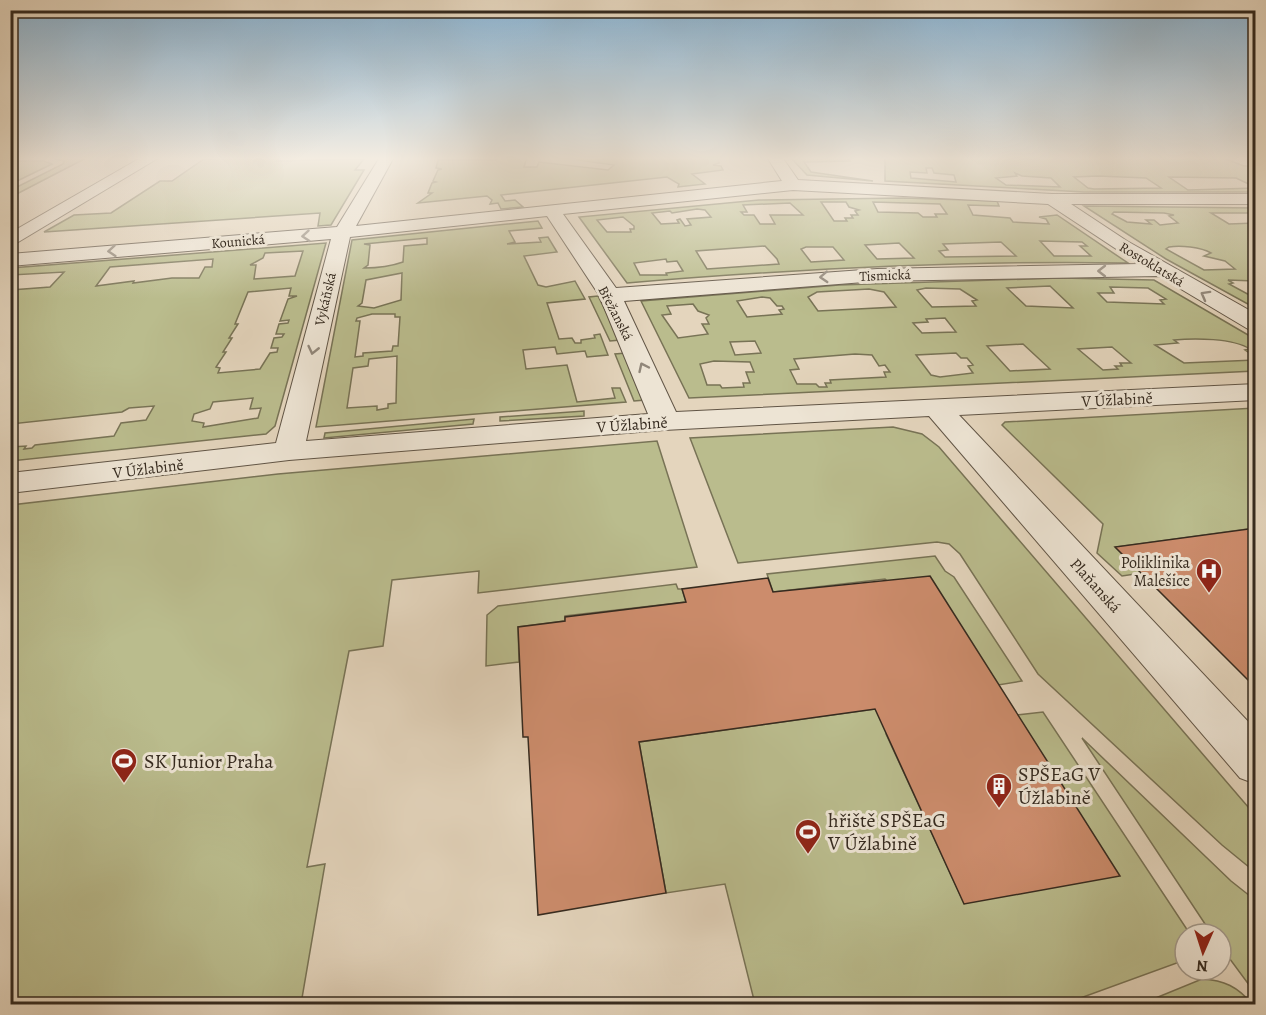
<svg xmlns="http://www.w3.org/2000/svg" width="1266" height="1015" font-family="Alegreya,serif">
	<style>
		.green { fill: #babc8d; stroke: #787356; stroke-width: 1.5; fill-rule: evenodd }
		.building { fill: #cc8c6c; stroke: #352a1f; stroke-width: 1.5 }
		.lines { fill: none; stroke-linecap: round; stroke-linejoin: round }
		.minor-casing { stroke: #615546; stroke-width: 2 }
		.minor { fill: #ede4d4; fill-rule: evenodd }
		.oneway { stroke: #91877a }
		.labels { text-anchor: middle; stroke-width: 6; stroke-linejoin: round; paint-order: stroke }
		.far-street-label { font-size: 14px; fill: #352a1f; stroke: #ede4d4 }
		.street-label { font-size: 16px; fill: #352a1f; stroke: #ede4d4 }
		.poi-label { font-size: 16px; fill: #352a1f; stroke: #ede4d4; text-anchor: end }
		.near-poi-label { font-size: 20px; fill: #352a1f; stroke: #ede4d4; text-anchor: start }
	</style>
	<rect width="100%" height="100%" fill="#e4d5bd"/>
	<filter id="stains"><feTurbulence type="fractalNoise" baseFrequency=".00333" numOctaves="4"/><feColorMatrix values="0 0 0 0 .2 0 0 0 0 .09 0 0 0 0 .02 0 0 0 .5 -.17"/></filter>
	<radialGradient id="worn" r=".72"><stop offset=".6" stop-color="#630" stop-opacity="0"/><stop offset="1" stop-color="#630" stop-opacity=".3"/></radialGradient>
	<!-- green -->
	<g class="green">
		<polygon points="11,157 88,157 11,197 11,190 63,164 64,161 52,158"/>
		<polygon points="280,157 277,161 364,159 355,170 364,170 331,225 318,226 320,213 44,232 74,215 111,213 160,181 172,181 204,159"/>
		<polygon points="498,157 527,157 524,167 537,167 539,162 608,170 614,165 577,160 578,157 717,157 719,163 713,165 721,166 723,170 692,174 705,184 678,187 679,184 667,177 501,195 505,201 515,200 523,207 501,209 498,203 490,204 492,200 487,196 418,203 432,193 428,193 432,183 436,182 433,181 438,170 442,169 436,168 438,160 496,160"/>
		<polygon points="790,157 846,157 850,161 804,162 811,172 873,181 807,175"/>
		<path d="M885,157L1223,158L1244,166H1255V175H1251L1255,178V187L1236,178L1169,177L1188,190L1255,188V192H1084L885,181ZM926,168H932L934,173L954,175L956,182L911,178L910,172L927,173ZM1015,173L1022,176L1051,178L1060,187L1006,185L996,178L1017,176ZM1098,176L1146,178L1161,188L1094,189L1088,188L1074,177Z"/>
		<polygon points="11,161 44,161 52,164 11,184"/>
		<path d="M904,198L997,201L999,206L968,205L973,215L1010,218L1013,222L1049,224L1046,219L1039,217L1057,215L1128,263C960,260 794,269 627,283L579,217L759,200ZM821,202H846L849,207L859,210L855,211L858,215H851L853,218H845L847,221H834ZM873,202L940,204L947,214H935L937,217H923L918,213L878,212ZM790,203L803,215H770L775,224H760L754,215H744L741,212H747L743,205ZM697,209L705,210L711,217L687,219L691,225L685,226L680,219L677,220L679,223L661,224L652,213L670,211L672,213ZM623,217L634,226V229H630L631,232H607L597,220ZM1040,241L1082,242L1087,246H1080L1091,256H1054ZM1001,242L1016,256L945,257L939,251L948,250L943,244ZM899,243L914,258L877,259L865,245ZM765,246L777,259L779,264L707,269L696,251ZM806,247H833L844,260L811,262L801,249ZM666,259L667,262L677,261L683,271L666,273L667,275H640L634,263Z"/>
		<path d="M1084,206L1255,208V213H1211L1229,224L1255,223V281L1228,280L1233,283L1229,284L1255,298V308L1166,259ZM1114,212L1164,213L1174,215L1169,216L1178,223L1160,225L1154,220H1146L1151,224L1127,222L1112,214ZM1169,247C1180,245 1201,247 1211,253L1204,256L1225,261L1235,269L1204,270L1166,249Z"/>
		<path d="M538,221L542,228L509,231L515,242L507,244L541,242L539,238L548,237L557,252L524,256L538,285L546,287L575,281L585,299L547,303L559,339L572,338L575,343H581V340L595,338L594,335L600,334L608,355L587,357L585,351L557,354L555,347L523,350L526,369L567,365L577,402L615,398L612,388H620L626,402L316,427L352,240ZM427,238V244L404,246L403,262C389,267 377,268 364,268L368,265L370,245L364,244ZM402,273L401,300L374,308L358,306L362,303L366,280ZM372,314H395V317H400L398,346H393L392,351L363,353V356L355,357L360,321H356L357,318ZM397,356L396,403L388,404V408L377,410V406L347,408L353,368L368,366L369,359Z"/>
		<path d="M326,243L275,426L266,434L11,461V447L26,446L24,449L32,448L35,445L114,436L121,423L146,420L154,406L129,408L122,412L11,424V290L50,287L64,272L11,275V268ZM303,251L295,276L254,279L256,265H250L263,258L265,253ZM213,259L212,267H205L199,278H172L133,283L134,281L96,286L110,267ZM291,288L289,296H297L288,299L280,321L289,320L288,323L279,324L276,334H284L282,337L274,338L271,348H278L277,352L270,353L260,369L218,373L220,368L216,367L226,352H223L232,338H229L238,324H235L248,292ZM253,398L250,409L261,408L258,418L203,427L204,423L192,421L194,414L210,409L213,402Z"/>
		<path d="M1060,278L1154,280L1255,339V357L1245,350L1250,349C1233,338 1194,338 1174,340L1178,343L1155,345L1184,363L1255,360V371L689,398L641,301L839,285ZM1050,286L1073,308L1026,306L1007,288ZM1110,287L1148,288L1166,299L1160,300L1164,304L1107,302L1098,293H1114ZM926,288L960,289L977,300L972,301L976,306L932,307L917,290ZM869,289L884,292L896,307L818,311L808,297L817,292ZM762,297L770,298L777,306H782L784,309L779,310L782,314L747,317L737,301ZM693,304L698,311L709,315L706,318L709,324H702L708,334L678,338L662,315L671,314L667,306ZM945,318L956,332L922,333L913,323L928,322L926,319ZM755,341L761,353L735,355L730,342ZM1023,344L1050,369L1010,371L987,346ZM1112,347L1131,363H1120L1122,366H1115L1118,369L1103,370L1078,349ZM956,353L961,358H967L973,365L968,366L973,373L940,377L931,375L916,355ZM855,354L872,355L879,366L885,365L890,372H884L886,377L830,380L831,383H825L827,387H819L816,384H797L790,370L799,369L794,359ZM714,361L750,362L754,372H746L750,383H743L744,387L722,388L720,385H707L700,364Z"/>
		<polygon points="598,296 620,340 610,341 589,297"/>
		<polygon points="626,353 645,400 634,401 615,354"/>
		<polygon points="1255,408 1255,528 1116,547 1142,573 1122,576 1097,553 1103,524 1002,425 1005,422"/>
		<polygon points="584,411 584,416 500,421 500,417"/>
		<polygon points="474,419 473,424 324,438 325,433"/>
		<polygon points="893,427 922,434 939,447 1255,815 1255,872 1222,845 1038,674 960,554 949,544 937,542 738,563 690,438"/>
		<polygon points="657,441 697,567 478,593 479,571 392,580 383,646 349,651 307,867 325,864 301,1004 11,1004 11,505 278,474"/>
		<polygon points="935,556 945,571 954,577 1022,681 998,685 885,579 773,592 767,574"/>
		<polygon points="676,584 678,589 682,589 686,602 565,616 565,621 518,627 519,662 486,666 487,615 498,606"/>
		<polygon points="926,702 886,734 964,903 1017,715 1043,712 1190,934 1185,934 1185,960 1064,1004 755,1004 725,884 666,893 639,742"/>
		<polygon points="1082,738 1231,881 1255,900 1255,993 1221,947 1221,934 1211,933"/>
		<path d="M1202,979C1224,980 1238,987 1252,1004H1141Z"/>
	</g>
	<!-- building -->
	<g class="building">
		<polygon points="1256,528 1256,688 1115,547"/>
		<polygon points="930,576 1120,876 964,904 875,709 639,742 666,893 538,915 528,737 523,737 518,627 565,621 565,617 686,602 682,589 768,578 773,592"/>
	</g>
	<g class="lines">
		<!-- minor casing -->
		<g class="minor-casing">
			<g id="minor">
				<polygon points="142,157 160,157 10,247 10,233"/>
				<path d="M380,157H394L356,226L782,181L767,157H782L798,180L1052,194H1256V204H1071L1127,241L1256,314V331L1248,329L1159,276L877,281L624,301L676,412L1256,384V400L959,415L1256,730V784L1240,778L929,416L664,430L289,460L10,493V473L276,443L331,239L10,266V254L337,227ZM793,190L1048,204L1139,264L877,269L616,288L563,214ZM547,216L599,295L648,414L306,441L350,237Z"/>
			</g>
		</g>
		<!-- minor -->
		<use href="#minor" class="minor"/>
	</g>
	<!-- one-way arrows -->
	<defs><path id="oneway-chevron" d="M-2-3.5L2.5 0L-2 3.5" fill="none" stroke-width="1.6" stroke-linecap="round" stroke-linejoin="round" transform="scale(1.5)"/></defs>
	<g class="oneway">
		<use href="#oneway-chevron" transform="translate(306 236) rotate(175)"/>
		<use href="#oneway-chevron" transform="translate(112 251) rotate(175)"/>
		<use href="#oneway-chevron" transform="translate(1102 271) rotate(-180)"/>
		<use href="#oneway-chevron" transform="translate(824 277) rotate(177)"/>
		<use href="#oneway-chevron" transform="translate(1205 295) rotate(-151)"/>
		<use href="#oneway-chevron" transform="translate(313 350) rotate(103)"/>
		<use href="#oneway-chevron" transform="translate(643 367) rotate(-115)"/>
	</g>
	<!-- sky -->
	<linearGradient id="sky" x2="0" y2="1"><stop stop-color="#89b5d6"/><stop offset="0.53" stop-color="#f3ece1"/><stop offset="1" stop-color="#f3ece1" stop-opacity="0"/></linearGradient>
	<rect width="1266" height="299" fill="url(#sky)"/>
	<!-- icons -->
	<defs>
		<g id="hospital-pin" transform="scale(1.35)"><path d="M0 17L-7.5 6A9.5 9.5 0 1 1 7.5 6Z" fill="#8f2418" stroke="#ede4d4"/><path d="M-5-5h3v3.5h4V-5h3V5h-3V1.5h-4V5h-3Z" fill="#fff"/></g>
		<g id="stadium-pin" transform="scale(1.35)"><path d="M0 17L-7.5 6A9.5 9.5 0 1 1 7.5 6Z" fill="#8f2418" stroke="#ede4d4"/><path d="M0-5a6.5 5 0 1 0 0 10a6.5 5 0 1 0 0-10ZM-3.5-1.8h7v3.6h-7Z" fill="#fff"/></g>
		<g id="building-pin" transform="scale(1.35)"><path d="M0 17L-7.5 6A9.5 9.5 0 1 1 7.5 6Z" fill="#8f2418" stroke="#ede4d4"/><path d="M-4-6H4V6H1V3H-1V6H-4ZM-2.5-4.3h1.7v1.8h-1.7ZM.8-4.3h1.7v1.8H.8ZM-2.5-1h1.7V.8h-1.7ZM.8-1h1.7V.8H.8Z" fill="#fff"/></g>
	</defs>
	<g fill-rule="evenodd">
		<use href="#hospital-pin" x="1209" y="571"/>
		<use href="#stadium-pin" x="124" y="761"/>
		<use href="#building-pin" x="999" y="786"/>
		<use href="#stadium-pin" x="808" y="832"/>
	</g>
	<g class="labels">
		<!-- far-street labels -->
		<g class="far-street-label">
			<text transform="translate(238 241) rotate(-5)" y="5">Kounická</text>
			<text transform="translate(1152 264) rotate(31)" y="5">Rostoklatská</text>
			<text transform="translate(885 275) rotate(-2)" y="5">Tismická</text>
			<text transform="translate(325 299) rotate(-77)" y="5">Vykáňská</text>
			<text transform="translate(616 313) rotate(63)" y="5">Břežanská</text>
		</g>
		<!-- street labels -->
		<g class="street-label">
			<text transform="translate(1117 399) rotate(-3)" y="6">V Úžlabině</text>
			<text transform="translate(632 424) rotate(-4)" y="6">V Úžlabině</text>
			<text transform="translate(148 468) rotate(-7)" y="6">V Úžlabině</text>
			<text transform="translate(1096 585) rotate(48)" y="6">Plaňanská</text>
		</g>
		<!-- poi labels -->
		<g class="poi-label">
			<text x="1190" y="568">Poliklinika<tspan x="1190" dy="18">Malešice</tspan></text>
		</g>
		<!-- near-poi labels -->
		<g class="near-poi-label">
			<text x="144" y="768">SK Junior Praha</text>
			<text x="1018" y="781">SPŠEaG V<tspan x="1018" dy="23">Úžlabině</tspan></text>
			<text x="828" y="827">hřiště SPŠEaG<tspan x="828" dy="23">V Úžlabině</tspan></text>
		</g>
	</g>
	<!-- margin -->
	<rect width="1266" height="1015" fill="none" stroke="#e4d5bd" stroke-width="36"/>
	<rect x="12" y="12" width="1242" height="991" fill="none" stroke="#352a1f" stroke-width="3"/>
	<rect x="18" y="18" width="1230" height="979" fill="none" stroke="#352a1f" stroke-width="1.5"/>
	<!-- north arrow -->
	<g transform="translate(1203 952) rotate(183)"><circle r="28" fill="#ede4d4" stroke="#a39a8c" stroke-width="1.5"/>
	<path d="M0-4.5L10 22L0 15L-10 22Z" fill="#8f2418"/>
	<text y="-9" font-size="16" font-weight="bold" text-anchor="middle" fill="#352a1f">N</text>
	</g>
	<rect width="100%" height="100%" filter="url(#stains)"/>
	<rect width="100%" height="100%" fill="url(#worn)"/>
</svg>
